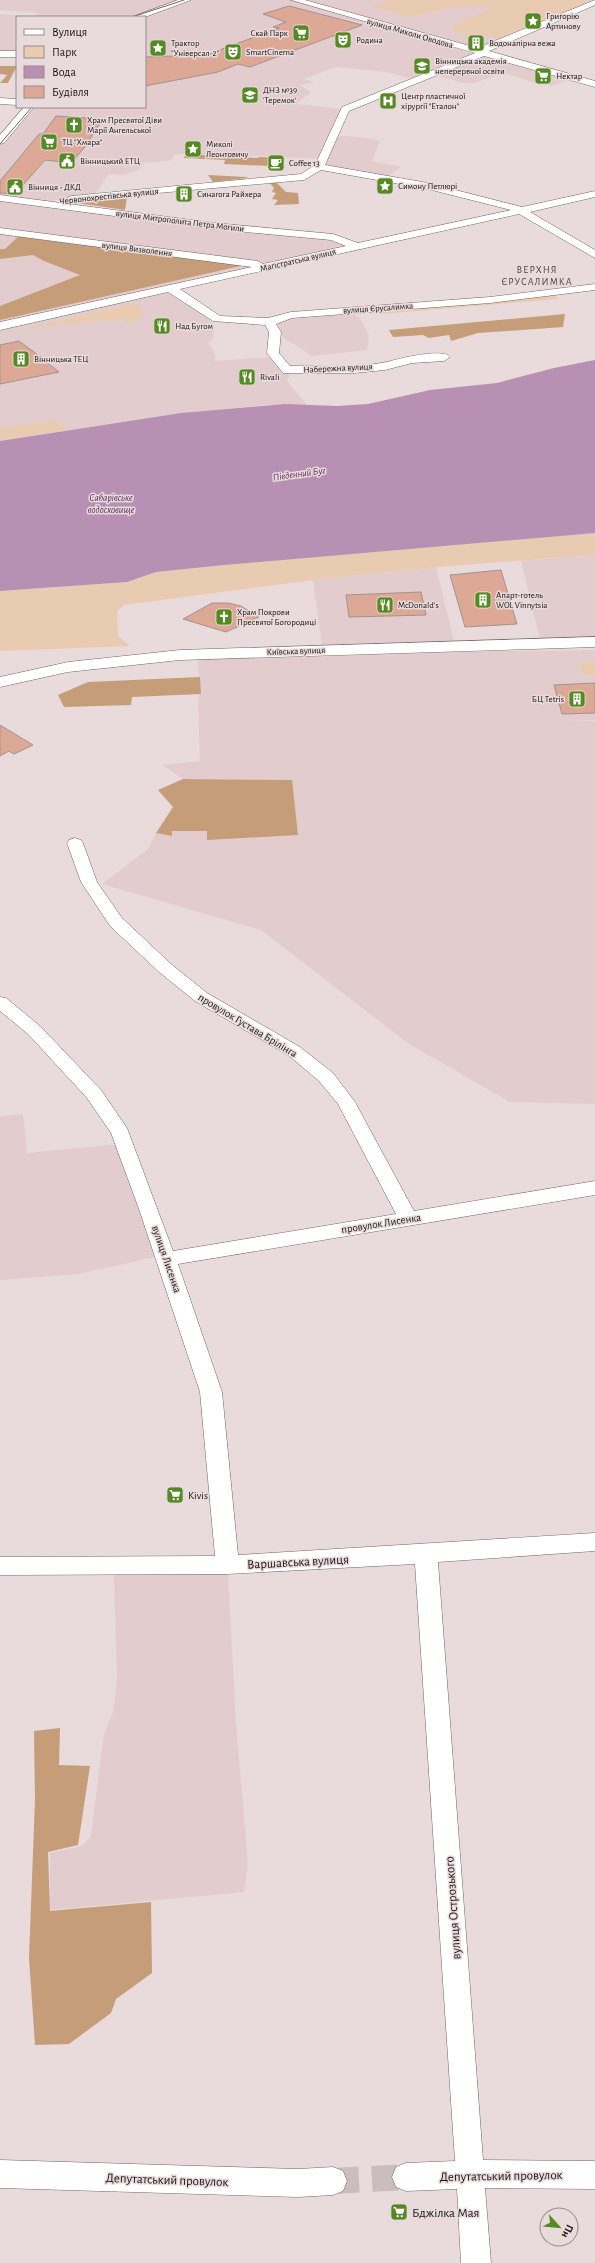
<svg xmlns="http://www.w3.org/2000/svg" width="595" height="2263" font-family="'Alegreya Sans',sans-serif">
	<style>
		.built { fill: #e3cccd }
		.green { fill: #e9cbb1 }
		.forest { fill: #c59d79 }
		.water { fill: #b790b4 }
		.building { fill: #dea897; stroke: #9f938f }
		.lines { fill: none; stroke-linecap: round; stroke-linejoin: round }
		.minor-tunnel { stroke: #cabdbd; stroke-width: 26; stroke-dasharray: 26 13; stroke-linecap: butt }
		.minor-casing { stroke: #716565; stroke-width: 1 }
		.major-casing { stroke: #716565; stroke-width: 1 }
		.minor { fill: #fff; fill-rule: evenodd }
		.major { fill: #fff; fill-rule: evenodd }
		.tram { stroke: #6e6565; stroke-width: 1 }
		.labels { text-anchor: middle; stroke-width: 3; stroke-linejoin: round; paint-order: stroke }
		.far-poi-label { font-size: 9px; fill: #1b1616; stroke: #e9dbdb; text-anchor: start }
		.far-street-label { font-size: 9px; fill: #1b1616; stroke: #e9dbdb }
		.far-neighbourhood-label { font-size: 10px; letter-spacing: 1px; fill: #4f4444; stroke: #e9dbdb }
		.far-water-label { font-size: 10px; font-style: italic; fill: #5b2a5a; stroke: #e9dbdb }
		.street-label { font-size: 11px; fill: #1b1616; stroke: #e9dbdb }
		.poi-label { font-size: 11px; fill: #1b1616; stroke: #e9dbdb; text-anchor: start }
		.near-street-label { font-size: 13px; fill: #1b1616; stroke: #e9dbdb }
		.near-poi-label { font-size: 13px; fill: #1b1616; stroke: #e9dbdb; text-anchor: start }
	</style>
	<rect width="100%" height="100%" fill="#e9dbdb"/>
	<!-- built -->
	<g class="built">
		<polygon points="0,0 595,0 595,2 483,53 575,78 551,86 532,82 500,71 498,75 474,83 463,83 432,74 413,79 386,72 336,67 304,79 314,82 299,85 311,92 296,104 345,109 333,135 367,138 380,141 372,161 401,167 386,178 319,167 322,159 187,153 174,155 173,158 168,161 143,163 140,169 124,175 109,174 95,194 42,202 214,226 319,235 358,247 170,288 210,319 214,331 211,334 214,335 212,341 208,342 216,357 214,361 276,357 290,377 287,381 307,405 266,405 181,413 0,441 0,141 29,107 145,107 145,17 17,17 17,52 0,52 0,14 35,17 38,13 0,10"/>
		<polygon points="354,314 360,318 369,336 367,350 312,356 281,336 278,322 287,319"/>
		<polygon points="595,555 595,637 540,639 521,561"/>
		<polygon points="436,567 454,641 322,645 313,580"/>
		<polygon points="595,650 595,720 567,721 595,721 595,1104 510,1102 409,1044 261,930 102,884 148,849 156,833 171,836 172,831 208,831 207,840 291,780 183,779 163,765 200,761 198,696 201,694 197,655"/>
		<polygon points="23,1114 27,1153 120,1144 159,1256 78,1274 0,1280 0,1116"/>
		<polygon points="228,1574 236,1724 248,1864 244,1892 50,1910 50,1853 78,1847 84,1844 91,1836 104,1734 113,1712 117,1678 114,1575"/>
	</g>
	<!-- green -->
	<g class="green">
		<polygon points="389,0 581,0 593,3 507,40 489,35 471,36 455,32 452,28 454,24 488,10 488,7 487,6 461,8 450,7 416,16 404,15 371,6"/>
		<polygon points="554,294 558,299 381,314 372,310"/>
		<polygon points="135,303 145,315 133,320 134,325 118,319 29,328 0,334"/>
		<polygon points="55,420 70,429 0,441 0,429"/>
		<polygon points="595,502 595,555 436,567 313,580 124,605 117,611 118,636 130,646 0,651 0,591 127,582 156,572 224,565"/>
		<polygon points="595,662 595,675 583,675 579,663"/>
	</g>
	<!-- forest -->
	<g class="forest">
		<polygon points="0,66 17,66 8,83 0,83 7,75 0,74"/>
		<polygon points="190,154 258,158 259,157 285,158 283,162 271,162 269,166 224,164 225,160 184,158 185,155"/>
		<polygon points="208,175 246,177 248,178 213,182"/>
		<polygon points="275,181 286,192 298,193 299,204 274,205 278,200 272,199 276,193 272,192 274,188 269,182"/>
		<polygon points="127,197 125,210 77,203 78,202"/>
		<polygon points="21,234 254,263 0,320 0,306 80,275 44,261 33,255 0,259 0,249 5,249"/>
		<polygon points="565,314 563,327 478,333 451,341 449,335 429,338 423,335 393,337 389,330"/>
		<polygon points="200,677 201,694 132,697 131,705 64,707 58,695 88,682"/>
		<polygon points="183,779 292,780 298,835 207,840 207,831 172,831 172,836 156,833 173,807 158,790"/>
		<polygon points="60,1728 59,1765 90,1766 78,1845 48,1852 50,1911 151,1902 152,1973 116,1999 111,2013 69,2044 35,2045 29,1958 35,1799 34,1731"/>
	</g>
	<!-- water -->
	<polygon class="water" points="595,360 595,533 224,565 156,572 127,582 0,591 0,441 181,413 285,404 337,406 368,404 430,390 497,383 554,368"/>
	<!-- building -->
	<g class="building">
		<polygon points="289,6 362,25 250,67 238,64 218,72 145,86 145,57 206,55 279,28 273,27 286,22 263,14"/>
		<polygon points="56,116 103,119 84,148 71,163 45,160 15,194 0,193 0,181 39,134 43,134"/>
		<polygon points="19,341 34,352 59,372 0,384 0,345"/>
		<polygon points="501,570 517,624 465,627 450,575"/>
		<polygon points="421,592 426,615 349,617 346,595"/>
		<polygon points="212,603 228,603 241,606 259,617 226,632 183,619"/>
		<polygon points="595,683 595,713 562,714 554,685"/>
		<polygon points="0,725 33,745 14,754 9,751 0,756"/>
	</g>
	<g class="lines">
		<!-- minor-tunnel -->
		<polyline class="minor-tunnel" points="333,2181 406,2177"/>
		<!-- minor casing -->
		<g class="minor-casing">
			<g id="minor">
				<polygon points="178,0 191,0 145,17 132,17"/>
				<path d="M291,0H305L481,49L485,45L595,0V5L489,51L595,81V87L484,56L349,111L325,165L428,183L522,207L595,191V197L530,212L595,250V258L519,214L180,289L220,316L268,318L291,312L490,297L595,284V290L490,303L292,318L276,324L281,332L279,353L290,366C323,366 359,369 391,361C401,358 444,348 450,357L444,361L412,363L385,370L354,373H283L267,353L269,332L265,325L213,321L168,292L0,330V322L252,267L0,234V228L258,261L263,264L346,246L331,240L214,229L0,201V195L214,223L333,234L358,243L511,210L428,189L321,170L304,180L68,201V197L72,196L301,174L315,165L342,107L475,53Z"/>
				<rect x="0" y="51" width="17" height="6"/>
				<polygon points="0,98 17,99 17,105 0,104"/>
				<polygon points="24,107 34,107 4,143 0,144 0,135"/>
				<polygon points="75,838 81,840 83,843 97,882 122,918 171,964 207,993 300,1047 333,1073 355,1102 414,1211 595,1181 595,1195 178,1264 222,1392 238,1555 595,1533 595,1551 438,1562 483,2160 595,2161 595,2189 485,2188 491,2263 461,2263 457,2189 406,2191 396,2187 392,2177 396,2167 406,2163 455,2161 415,1564 227,1574 0,1575 0,1557 215,1556 200,1392 139,1209 111,1133 87,1098 28,1034 0,1011 0,997 6,998 40,1026 101,1090 127,1128 173,1251 396,1214 338,1104 319,1081 288,1055 195,1001 159,972 110,926 81,882 67,843 69,840"/>
				<polygon points="0,2160 298,2169 333,2167 343,2171 347,2181 343,2191 333,2195 298,2197 0,2188"/>
			</g>
		</g>
		<!-- major casing -->
		<g class="major-casing">
			<polygon id="major" points="595,637 595,647 180,660 68,672 0,687 0,677 68,662 180,650"/>
		</g>
		<!-- minor -->
		<use href="#minor" class="minor"/>
		<!-- major -->
		<use href="#major" class="major"/>
		<!-- tram -->
		<g class="tram">
			<polyline points="132,17 184,0"/>
			<polyline points="0,144 32,107"/>
		</g>
	</g>
	<!-- icons -->
	<defs>
		<g id="sight-square" transform="scale(0.9)"><rect x="-9" y="-9" width="18" height="18" rx="4" fill="#558a23" stroke="#e9dbdb"/><path d="M0-6L1.8-2.2L6-1.7L2.9 1.2L3.7 5.4L0 3.3L-3.7 5.4L-2.9 1.2L-6-1.7L-1.8-2.2Z" fill="#fff"/></g>
		<g id="supermarket-square" transform="scale(0.9)"><rect x="-9" y="-9" width="18" height="18" rx="4" fill="#558a23" stroke="#e9dbdb"/><path d="M-6-5.5h2.5l.6 2H6L4.5 2H-2.5L-4.4-4H-6ZM-1.5 3.2a1.3 1.3 0 1 0 .1 0ZM3 3.2a1.3 1.3 0 1 0 .1 0Z" fill="#fff"/></g>
		<g id="theatre-square" transform="scale(0.9)"><rect x="-9" y="-9" width="18" height="18" rx="4" fill="#558a23" stroke="#e9dbdb"/><path d="M-5-5.5Q0-4 5-5.5V0Q5 5 0 6Q-5 5-5 0ZM-3.3-2.5H-1v1.5H-3.3ZM1-2.5H3.3v1.5H1ZM-2.8 1Q0 5.5 2.8 1Z" fill="#fff"/></g>
		<g id="building-square" transform="scale(0.9)"><rect x="-9" y="-9" width="18" height="18" rx="4" fill="#558a23" stroke="#e9dbdb"/><path d="M-4-6H4V6H1V3H-1V6H-4ZM-2.5-4.3h1.7v1.8h-1.7ZM.8-4.3h1.7v1.8H.8ZM-2.5-1h1.7V.8h-1.7ZM.8-1h1.7V.8H.8Z" fill="#fff"/></g>
		<g id="university-square" transform="scale(0.9)"><rect x="-9" y="-9" width="18" height="18" rx="4" fill="#558a23" stroke="#e9dbdb"/><path d="M0-5L7-2L0 1L-7-2ZM-4 1L0 2.5L4 1V4Q0 6-4 4Z" fill="#fff"/></g>
		<g id="school-square" transform="scale(0.9)"><rect x="-9" y="-9" width="18" height="18" rx="4" fill="#558a23" stroke="#e9dbdb"/><path d="M0-5L7-2L0 1L-7-2ZM-4 1L0 2.5L4 1V4Q0 6-4 4Z" fill="#fff"/></g>
		<g id="hospital-square" transform="scale(0.9)"><rect x="-9" y="-9" width="18" height="18" rx="4" fill="#558a23" stroke="#e9dbdb"/><path d="M-5-5h3v3.5h4V-5h3V5h-3V1.5h-4V5h-3Z" fill="#fff"/></g>
		<g id="church-square" transform="scale(0.9)"><rect x="-9" y="-9" width="18" height="18" rx="4" fill="#558a23" stroke="#e9dbdb"/><path d="M-1.2-6h2.4v3.5h3.3v2.4h-3.3V6h-2.4V-.1h-3.3v-2.4h3.3Z" fill="#fff"/></g>
		<g id="civic-square" transform="scale(0.9)"><rect x="-9" y="-9" width="18" height="18" rx="4" fill="#558a23" stroke="#e9dbdb"/><path d="M-.6-6.5H3V-4.5H.6V-3L4-1V1h2V6H-6V1h2V-1L-.6-3ZM-1.2 2.5V6h2.4V2.5Z" fill="#fff"/></g>
		<g id="cafe-square" transform="scale(0.9)"><rect x="-9" y="-9" width="18" height="18" rx="4" fill="#558a23" stroke="#e9dbdb"/><path d="M-5.5-4.5H6V0H3Q3 3.5 0 3.5H-2.5Q-5.5 3.5-5.5 0ZM3-3.2v2h1.7v-2ZM-6 4.5H4V6H-6Z" fill="#fff"/></g>
		<g id="restaurant-square" transform="scale(0.9)"><rect x="-9" y="-9" width="18" height="18" rx="4" fill="#558a23" stroke="#e9dbdb"/><path d="M-5-6h1v4h1v-4h1v4h1v-4h1v5L-1.5 .5V6h-2V.5L-5-1ZM5-6V6H3V1.5H1.5Q1.5-4 5-6Z" fill="#fff"/></g>
	</defs>
	<g fill-rule="evenodd">
		<use href="#sight-square" x="533" y="21"/>
		<use href="#supermarket-square" x="301" y="33"/>
		<use href="#theatre-square" x="343" y="40"/>
		<use href="#building-square" x="476" y="43"/>
		<use href="#sight-square" x="158" y="48"/>
		<use href="#theatre-square" x="233" y="52"/>
		<use href="#university-square" x="422" y="66"/>
		<use href="#supermarket-square" x="543" y="76"/>
		<use href="#school-square" x="250" y="95"/>
		<use href="#hospital-square" x="388" y="101"/>
		<use href="#church-square" x="74" y="125"/>
		<use href="#supermarket-square" x="49" y="142"/>
		<use href="#sight-square" x="193" y="149"/>
		<use href="#civic-square" x="67" y="161"/>
		<use href="#cafe-square" x="276" y="163"/>
		<use href="#sight-square" x="385" y="186"/>
		<use href="#civic-square" x="15" y="187"/>
		<use href="#building-square" x="184" y="194"/>
		<use href="#restaurant-square" x="162" y="326"/>
		<use href="#building-square" x="21" y="359"/>
		<use href="#restaurant-square" x="247" y="377"/>
		<use href="#building-square" x="483" y="600"/>
		<use href="#restaurant-square" x="385" y="605"/>
		<use href="#church-square" x="224" y="617"/>
		<use href="#building-square" x="577" y="699"/>
		<use href="#supermarket-square" x="175" y="1495"/>
		<use href="#supermarket-square" x="399" y="2212"/>
	</g>
	<g class="labels">
		<!-- far-poi labels -->
		<g class="far-poi-label">
			<text x="546" y="19">Григорію<tspan x="546" dy="10">Артинову</tspan></text>
			<text x="288" y="36" text-anchor="end">Скай Парк</text>
			<text x="356" y="43">Родина</text>
			<text x="171" y="46">Трактор<tspan x="171" dy="10">"Універсал-2"</tspan></text>
			<text x="489" y="46">Водонапірна вежа</text>
			<text x="246" y="55">SmartCinema</text>
			<text x="435" y="64">Вінницька академія<tspan x="435" dy="10">неперервної освіти</tspan></text>
			<text x="556" y="79">Нектар</text>
			<text x="263" y="93">ДНЗ №39<tspan x="263" dy="10">'Теремок'</tspan></text>
			<text x="401" y="99">Центр пластичної<tspan x="401" dy="10">хірургії "Еталон"</tspan></text>
			<text x="87" y="123">Храм Пресвятої Діви<tspan x="87" dy="10">Марії Ангельської</tspan></text>
			<text x="62" y="145">ТЦ "Хмара"</text>
			<text x="206" y="147">Миколі<tspan x="206" dy="10">Леонтовичу</tspan></text>
			<text x="80" y="164">Вінницький ЕТЦ</text>
			<text x="289" y="166">Coffee 13</text>
			<text x="398" y="189">Симону Петлюрі</text>
			<text x="28" y="190">Вінниця - ДКД</text>
			<text x="197" y="197">Синагога Райхера</text>
			<text x="175" y="329">Над Бугом</text>
			<text x="34" y="362">Вінницька ТЕЦ</text>
			<text x="260" y="380">Rivali</text>
			<text x="496" y="598">Апарт-готель<tspan x="496" dy="10">WOL Vinnytsia</tspan></text>
			<text x="398" y="608">McDonald's</text>
			<text x="237" y="615">Храм Покрови<tspan x="237" dy="10">Пресвятої Богородиці</tspan></text>
			<text x="564" y="702" text-anchor="end">БЦ Tetris</text>
		</g>
		<!-- far-street labels -->
		<g class="far-street-label">
			<text transform="translate(410 33) rotate(16)" y="3">вулиця Миколи Оводова</text>
			<text transform="translate(109 196) rotate(-6)" y="3">Червонохрестівська вулиця</text>
			<text transform="translate(180 221) rotate(7)" y="3">вулиця Митрополита Петра Могили</text>
			<text transform="translate(137 249) rotate(7)" y="3">вулиця Визволення</text>
			<text transform="translate(298 260) rotate(-13)" y="3">Магістратська вулиця</text>
			<text transform="translate(378 308) rotate(-4)" y="3">вулиця Єрусалимка</text>
			<text transform="translate(338 368) rotate(-3)" y="3">Набережна вулиця</text>
			<text transform="translate(296 651) rotate(-2)" y="3">Київська вулиця</text>
		</g>
		<!-- far-neighbourhood labels -->
		<g class="far-neighbourhood-label">
			<text x="537" y="273">ВЕРХНЯ<tspan x="537" dy="12">ЄРУСАЛИМКА</tspan></text>
		</g>
		<!-- far-water labels -->
		<g class="far-water-label">
			<text transform="translate(299 473) rotate(-8)" y="4">Південний Буг</text>
			<text x="111" y="501">Сабарівське<tspan x="111" dy="12">водосховище</tspan></text>
		</g>
		<!-- street labels -->
		<g class="street-label">
			<text transform="translate(248 1025) rotate(31)" y="4">провулок Густава Брілінга</text>
			<text transform="translate(381 1223) rotate(-9)" y="4">провулок Лисенка</text>
			<text transform="translate(167 1259) rotate(71)" y="4">вулиця Лисенка</text>
		</g>
		<!-- poi labels -->
		<g class="poi-label">
			<text x="188" y="1499">Kivis</text>
		</g>
		<!-- near-street labels -->
		<g class="near-street-label">
			<text transform="translate(298 1561) rotate(-3)" y="5">Варшавська вулиця</text>
			<text transform="translate(452 1908) rotate(-94)" y="5">вулиця Острозького</text>
			<text transform="translate(501 2175) rotate(-1)" y="5">Депутатський провулок</text>
			<text transform="translate(167 2179) rotate(2)" y="5">Депутатський провулок</text>
		</g>
		<!-- near-poi labels -->
		<g class="near-poi-label">
			<text x="412" y="2217">Бджілка Мая</text>
		</g>
	</g>
	<!-- legend -->
	<rect x="16" y="16" width="130" height="92" fill="#e9dbdb" stroke="#978c8c"/>
	<rect x="24" y="29" width="20" height="6" fill="#ffffff" stroke="#978c8c"/>
	<text x="52" y="36" font-size="12" fill="#1b1616">Вулиця</text>
	<rect x="24" y="46" width="20" height="12" fill="#e9cbb1" stroke="#978c8c"/>
	<text x="52" y="56" font-size="12" fill="#1b1616">Парк</text>
	<rect x="24" y="66" width="20" height="12" fill="#b790b4" stroke="#978c8c"/>
	<text x="52" y="76" font-size="12" fill="#1b1616">Вода</text>
	<rect x="24" y="86" width="20" height="12" fill="#dea897" stroke="#978c8c"/>
	<text x="52" y="96" font-size="12" fill="#1b1616">Будівля</text>
	<!-- north arrow -->
	<g transform="translate(559 2227) rotate(117)"><circle r="19" fill="#e9dbdb" stroke="#978c8c"/>
	<path d="M0-3L7 15L0 10L-7 15Z" fill="#558a23"/>
	<text y="-6" font-size="11" font-weight="bold" text-anchor="middle" fill="#1b1616">Пн</text>
	</g>
</svg>
